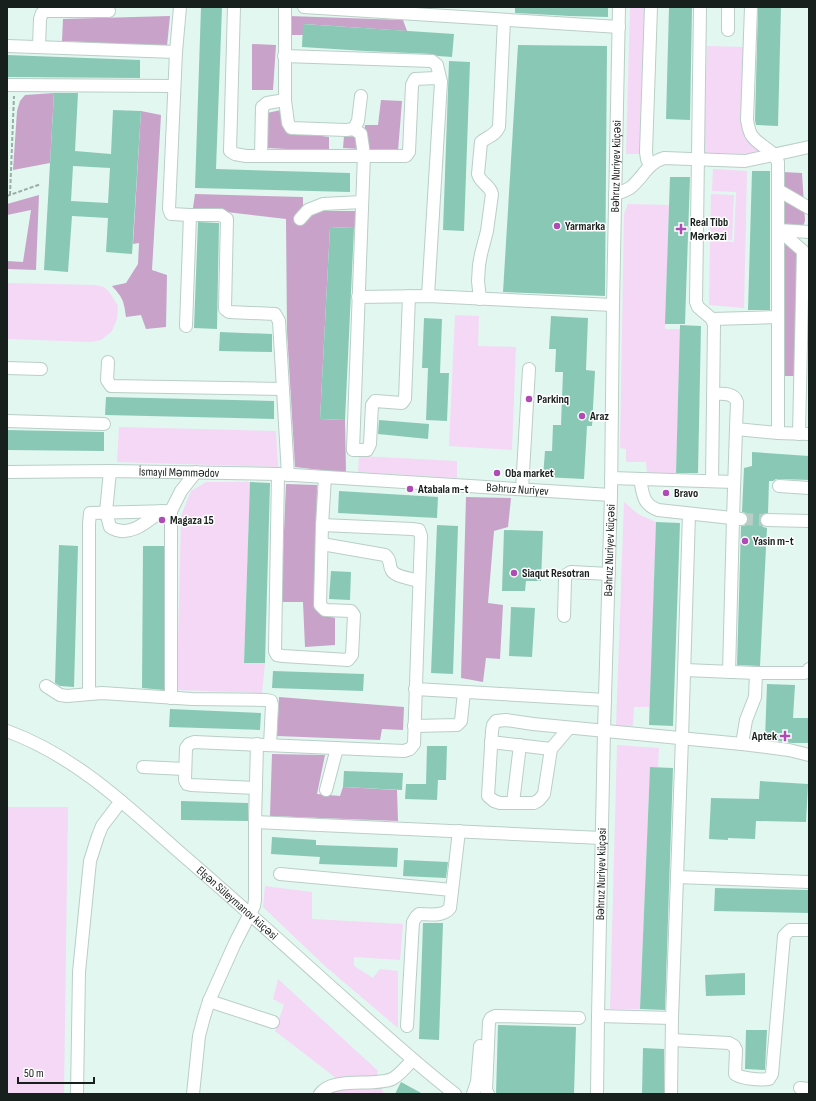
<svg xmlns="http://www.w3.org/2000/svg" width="816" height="1101" font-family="'Sofia Sans Condensed',sans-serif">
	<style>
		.green { fill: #f4d8f5 }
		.forest { fill: #c8a2c9 }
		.building { fill: #8ac8b6; fill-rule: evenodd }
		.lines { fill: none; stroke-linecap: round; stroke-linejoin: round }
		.minor-tunnel { stroke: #baccc6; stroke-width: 12; stroke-dasharray: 12 6; stroke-linecap: butt }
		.minor-casing { stroke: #bacec7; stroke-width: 14 }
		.path { stroke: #9cada7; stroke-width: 2; stroke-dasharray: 4 2; stroke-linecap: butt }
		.minor { stroke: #fff; stroke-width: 12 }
		.poi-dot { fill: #ad4cb4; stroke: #fefefe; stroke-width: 1.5 }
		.labels { text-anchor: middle; stroke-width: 3; stroke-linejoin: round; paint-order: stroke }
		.street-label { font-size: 12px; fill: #18201d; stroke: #fefefe }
		.poi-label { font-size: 12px; font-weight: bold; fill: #18201d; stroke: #fefefe; text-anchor: start }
	</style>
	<rect width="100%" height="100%" fill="#e2f7f0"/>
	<!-- green -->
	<g class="green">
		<polygon points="630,7 649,7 643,154 626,154"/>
		<polygon points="707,46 746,47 742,123 758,149 755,154 704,153"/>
		<polygon points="713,169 747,171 744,308 709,305 710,241 734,242 736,192 712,191"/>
		<polygon points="711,194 734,195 732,240 710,239"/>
		<polygon points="628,204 669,205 665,329 680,329 676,474 647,473 646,462 626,462 626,449 620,448 624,214"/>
		<polygon points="7,283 95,285 104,287 110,293 118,306 117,319 112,331 101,340 91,342 7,339"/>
		<polygon points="455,315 479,316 478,346 516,347 512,450 449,446"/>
		<polygon points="119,427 276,431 278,467 117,462"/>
		<polygon points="359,456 457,461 457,478 358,472"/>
		<polygon points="206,482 250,482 244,663 265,663 262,693 177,690 181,516 191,491"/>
		<polygon points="624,502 638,514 656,522 650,707 634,707 633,726 616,726"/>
		<polygon points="617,745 659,748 658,767 650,767 640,1009 610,1009"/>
		<polygon points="7,807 68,807 64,1094 7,1094"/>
		<polygon points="265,886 312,892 312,919 403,924 400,960 354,957 354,966 373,978 380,969 398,971 398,1028 325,966 263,907"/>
		<polygon points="278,979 378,1071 376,1076 336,1078 275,1031 284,1005 273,999"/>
		<polygon points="380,1086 384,1094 333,1094 334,1092 339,1089"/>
	</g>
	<!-- forest -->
	<g class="forest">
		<polygon points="170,16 167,46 62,41 63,19"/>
		<polygon points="289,16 403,20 407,31 304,24 303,35 290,35"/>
		<polygon points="252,44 276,45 273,90 252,90"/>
		<polygon points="54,93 50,163 13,170 17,111 20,101 25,95"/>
		<polygon points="381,100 402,101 398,151 343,148 344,136 364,137 365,125 378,125"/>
		<polygon points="281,110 286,131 329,137 329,151 267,148 267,113"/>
		<path d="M141,111L161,115L152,270L167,275L166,327L146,329L141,315L126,317C124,301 123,298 112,286L126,283L138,264L139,243L133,244Z"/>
		<polygon points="783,172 802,173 805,221 798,239 798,376 781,376"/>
		<polygon points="195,194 303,197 303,211 357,211 355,228 330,227 320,419 345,420 346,473 295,467 287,331 286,219 193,208"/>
		<polygon points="39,195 36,270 7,269 7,261 23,262 31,210 7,215 7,204"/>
		<polygon points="286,484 317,485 315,608 321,614 335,618 335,645 305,647 303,602 281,602"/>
		<polygon points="466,497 511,498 508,527 494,531 488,603 503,605 500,659 486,658 483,682 461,678"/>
		<polygon points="279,697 404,707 403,730 382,729 380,740 277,736"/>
		<polygon points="272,754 325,755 317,794 340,796 343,787 397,790 398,821 270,816"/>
	</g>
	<!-- building -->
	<g class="building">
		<polygon points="201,7 222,7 216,169 350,173 350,192 195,188"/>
		<polygon points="515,7 608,7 608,17 570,16 515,13"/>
		<polygon points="669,7 692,7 690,120 666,119"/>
		<polygon points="758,7 781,7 778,126 756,125 755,120"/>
		<polygon points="303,24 454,34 452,57 438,56 432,54 365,51 302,47"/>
		<polygon points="518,45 607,46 605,296 503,292"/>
		<polygon points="7,55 140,60 140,78 7,77"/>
		<polygon points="449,61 470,62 464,231 443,230"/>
		<path d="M54,93H78L75,151L111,154L113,110L141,111L132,254L106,252L108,218L72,216L68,272L44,270ZM73,166L110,168L108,203L71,201Z"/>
		<polygon points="752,171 770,171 770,310 748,310"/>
		<polygon points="670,177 690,177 685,324 665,324"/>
		<polygon points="198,222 219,223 217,329 194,328"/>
		<polygon points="330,227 354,228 345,420 320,419"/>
		<polygon points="551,316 588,318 586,370 595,371 592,426 587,426 584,479 543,477 545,451 552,451 553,425 561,425 563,372 555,372 556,349 549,349"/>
		<polygon points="424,318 442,319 440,373 449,373 447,421 426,420 428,368 422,368"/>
		<polygon points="680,325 701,326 698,473 676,473"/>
		<polygon points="220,332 272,334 272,352 219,351"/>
		<polygon points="106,397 274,401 274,419 105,415"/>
		<polygon points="379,420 429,424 428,439 378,434"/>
		<polygon points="7,430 104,432 104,451 7,450"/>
		<polygon points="752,452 809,456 809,480 780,479 776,479 773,481 769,481 768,513 763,514 761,516 760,519 761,524 763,527 767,528 760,666 737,665 741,526 744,526 747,524 748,519 748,516 746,513 742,512 744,468 752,466"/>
		<polygon points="250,482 270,483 265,663 244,663"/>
		<polygon points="339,491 438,497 437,518 338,513"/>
		<polygon points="656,522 680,523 673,726 649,725"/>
		<polygon points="437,525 458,526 453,674 431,673"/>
		<polygon points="504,530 543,531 541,581 526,581 525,591 502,591"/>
		<polygon points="59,545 78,546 74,687 60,686 55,683"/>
		<polygon points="143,546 164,546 164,690 142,688"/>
		<polygon points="331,571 351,572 350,600 329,599"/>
		<polygon points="511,607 535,608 532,657 509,656"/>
		<polygon points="273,671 364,674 363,691 272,688"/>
		<polygon points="767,684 795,685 793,718 809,718 809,743 792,743 765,739"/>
		<polygon points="170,709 261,713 260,730 169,727"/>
		<polygon points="427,746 447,746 446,780 438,780 437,800 405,799 406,784 426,784"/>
		<polygon points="650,767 673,768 665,1010 640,1009"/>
		<polygon points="344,771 403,773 402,790 343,787"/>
		<polygon points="760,781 808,784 806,822 756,821 755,839 728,838 728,840 709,839 711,798 759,799"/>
		<polygon points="181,801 248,803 248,821 181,820"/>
		<polygon points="272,837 316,840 316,845 398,848 397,867 319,864 320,857 271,854"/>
		<polygon points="404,860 448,862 446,878 403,876"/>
		<polygon points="715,888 809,890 809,913 714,911"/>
		<polygon points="423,923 443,923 439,1040 419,1039"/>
		<polygon points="745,973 745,995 706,996 705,975"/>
		<polygon points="498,1025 576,1027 574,1094 496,1094"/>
		<polygon points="746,1030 767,1030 765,1070 745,1069"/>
		<polygon points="643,1048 664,1049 664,1094 642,1094"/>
		<polygon points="401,1082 423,1094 395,1094"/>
	</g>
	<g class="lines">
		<!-- minor-tunnel -->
		<polyline class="minor-tunnel" points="741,519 767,520"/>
		<!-- minor casing -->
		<g class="minor-casing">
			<g id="minor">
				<polyline points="180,7 176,52 169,209 171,214 190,215 221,215 227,219 225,309 229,312 275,314 279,321 288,475"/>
				<polyline points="234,7 230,151 235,154 246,156 406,156 409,152 412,85 415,79 436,78 441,82 428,296"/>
				<polyline points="304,7 619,27"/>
				<polyline points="700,7 696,302 698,307 712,319 714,325 712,481"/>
				<path d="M751,7L747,120C748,126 749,132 752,136C760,147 772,148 778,162V433"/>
				<polyline points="728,30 728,7"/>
				<polyline points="7,46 176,52"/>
				<polyline points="39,47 40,19 42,13 46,11 109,11"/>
				<polyline points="284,56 432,61 437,65 441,82"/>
				<polyline points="7,85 174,86"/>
				<polyline points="285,100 288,123 291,128 346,130 354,129 358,121 361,96"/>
				<polyline points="354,129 361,134 364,155 353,450 367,450 370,444 372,405 375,401 402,403 405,399 409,296"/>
				<polyline points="261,156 262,107 267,103 285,100 285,7"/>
				<polyline points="650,166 647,159 646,152 651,7"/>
				<polyline points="778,190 809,208"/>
				<path d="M615,194C620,193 625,191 630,188C643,178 647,163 664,158L745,161L809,147"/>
				<polyline points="300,219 308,210 323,204 362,202"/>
				<polyline points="779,230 803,251 799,434"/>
				<polyline points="779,230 809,232"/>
				<polyline points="358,297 428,296 613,305"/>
				<path d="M480,299L478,281L479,265L481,254L487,231L492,194C490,185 480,183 478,174L481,142C488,136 495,136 499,127L504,20"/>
				<polyline points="712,319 777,317"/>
				<polyline points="186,326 190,215"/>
				<polyline points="108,362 107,380 111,386 283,389"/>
				<polyline points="7,368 41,369"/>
				<path d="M713,394C722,394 734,392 737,402L736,429"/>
				<polyline points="7,421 104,424"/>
				<path d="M110,471L106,512L110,527C128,539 147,522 161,511"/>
				<path id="s1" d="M7,472L110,471L278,474L611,495"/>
				<polyline points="278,474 275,651 277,655 283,656 348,660 352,655 354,615 351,611 325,610 320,605 322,525 325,477"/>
				<polyline points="611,478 734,482"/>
				<path d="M640,479C643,493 642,504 658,510L741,519"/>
				<polyline points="779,486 809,488"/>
				<polyline points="522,489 529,369"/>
				<polyline points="767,520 809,521"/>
				<path d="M322,544L385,555C392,560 388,565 392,571C396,577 413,579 419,581"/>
				<polyline points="564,616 565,580 566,575 571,572 609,574"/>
				<polyline points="685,670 756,673 804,673 808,672 809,669"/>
				<polyline points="729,672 733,519 736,429 778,433 809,434"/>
				<polyline points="46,686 60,695 67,696 102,693 192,699 266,700 271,701 272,705 270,745"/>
				<polyline points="415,689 605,700"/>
				<polyline points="89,694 89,524 90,513 171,511"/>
				<polyline points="171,698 171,511 181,491 196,472"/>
				<polyline points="414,726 457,725 461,721 464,692"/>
				<polyline points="569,728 551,749 544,794 539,800 534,803 500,803 494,801 488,796 492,731 493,725 496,721 506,720 533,724 742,744 789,750 809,755"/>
				<path id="s2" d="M7,731C78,757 129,808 185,857C237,902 288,948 339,994C377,1028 415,1063 455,1094"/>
				<polyline points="491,742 551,749"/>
				<polyline points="742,744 746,720 755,697 756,673"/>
				<polyline points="143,767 185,769"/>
				<polyline points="256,788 191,785 187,784 185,780 186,748 189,744 194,742 404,751 410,749 414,744 421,536 419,530 412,529 322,525"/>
				<polyline points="326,790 337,748"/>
				<polyline points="513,803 520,745"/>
				<polyline points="255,822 602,838"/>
				<polyline points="280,874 452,890"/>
				<polyline points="677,877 809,882"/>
				<polyline points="209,1001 273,1022"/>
				<polyline points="598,1016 672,1018"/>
				<path d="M407,1026L413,922L416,917L419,914C430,914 443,917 450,908L459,831"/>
				<path d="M672,1040L729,1043L734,1046L736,1050L735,1074C742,1079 760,1080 769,1079L772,1074L784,936L790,930H809"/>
				<polyline points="800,1088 809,1089"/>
				<polyline points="77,1094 79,972 90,861 98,836 102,826 121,801"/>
				<polyline points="193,1094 199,1036 204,1017 209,1001 235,943 254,906 255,900 255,822 257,744"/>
				<path d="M320,1094C332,1076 374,1087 392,1079C400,1075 406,1066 413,1060"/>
				<polyline points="473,1094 477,1082 480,1046"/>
				<polyline points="488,1094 486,1090 489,1022 491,1018 495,1016 579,1018"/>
				<path id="s3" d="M597,1094L598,1016L604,731L611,495L613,305L619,7"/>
				<polyline points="671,1094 672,1018 682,738 689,514"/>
			</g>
		</g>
		<!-- path -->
		<g class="path">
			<polyline points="10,195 14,96"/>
			<polyline points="7,196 41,184"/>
		</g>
		<!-- minor -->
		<use href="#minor" class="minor"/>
	</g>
	<!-- markers -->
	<g class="poi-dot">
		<circle cx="557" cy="226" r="4"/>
		<path d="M679 223h4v4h4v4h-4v4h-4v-4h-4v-4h4z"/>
		<circle cx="529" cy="399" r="4"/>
		<circle cx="582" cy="416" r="4"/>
		<circle cx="497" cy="473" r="4"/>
		<circle cx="410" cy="489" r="4"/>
		<circle cx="666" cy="493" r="4"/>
		<circle cx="162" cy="520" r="4"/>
		<circle cx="745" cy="541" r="4"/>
		<circle cx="514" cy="573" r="4"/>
		<path d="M783 730h4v4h4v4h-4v4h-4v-4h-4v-4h4z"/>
	</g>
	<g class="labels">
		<!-- street labels -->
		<g class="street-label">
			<text dy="4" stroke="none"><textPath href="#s3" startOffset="928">Bəhruz Nuriyev küçəsi</textPath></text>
			<text dy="4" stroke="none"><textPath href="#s1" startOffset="172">İsmayıl Məmmədov</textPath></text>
			<text dy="4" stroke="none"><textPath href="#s1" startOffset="511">Bəhruz Nuriyev</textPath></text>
			<text dy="4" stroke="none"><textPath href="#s3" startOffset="544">Bəhruz Nuriyev küçəsi</textPath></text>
			<text dy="4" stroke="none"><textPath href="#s3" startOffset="220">Bəhruz Nuriyev küçəsi</textPath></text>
			<text dy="4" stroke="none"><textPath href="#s2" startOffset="289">Elşən Süleymanov küçəsi</textPath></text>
		</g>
		<!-- poi labels -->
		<g class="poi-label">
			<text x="690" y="226">Real Tibb<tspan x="690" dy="14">Mərkəzi</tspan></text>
			<text x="565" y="230">Yarmarka</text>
			<text x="537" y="403">Parkinq</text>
			<text x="590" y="420">Araz</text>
			<text x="505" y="477">Oba market</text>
			<text x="418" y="493">Atabala m-t</text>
			<text x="674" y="497">Bravo</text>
			<text x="170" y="524">Magaza 15</text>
			<text x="753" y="545">Yasin m-t</text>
			<text x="522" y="577">Siaqut Resotran</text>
			<text x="777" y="740" text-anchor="end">Aptek</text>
		</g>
	</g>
	<!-- border -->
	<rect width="816" height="1101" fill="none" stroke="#18201d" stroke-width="16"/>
	<!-- scale -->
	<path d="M18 1077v6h76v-6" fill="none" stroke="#18201d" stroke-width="2"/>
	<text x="24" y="1077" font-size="12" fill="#18201d" stroke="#fefefe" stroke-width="3" paint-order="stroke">50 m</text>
</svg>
